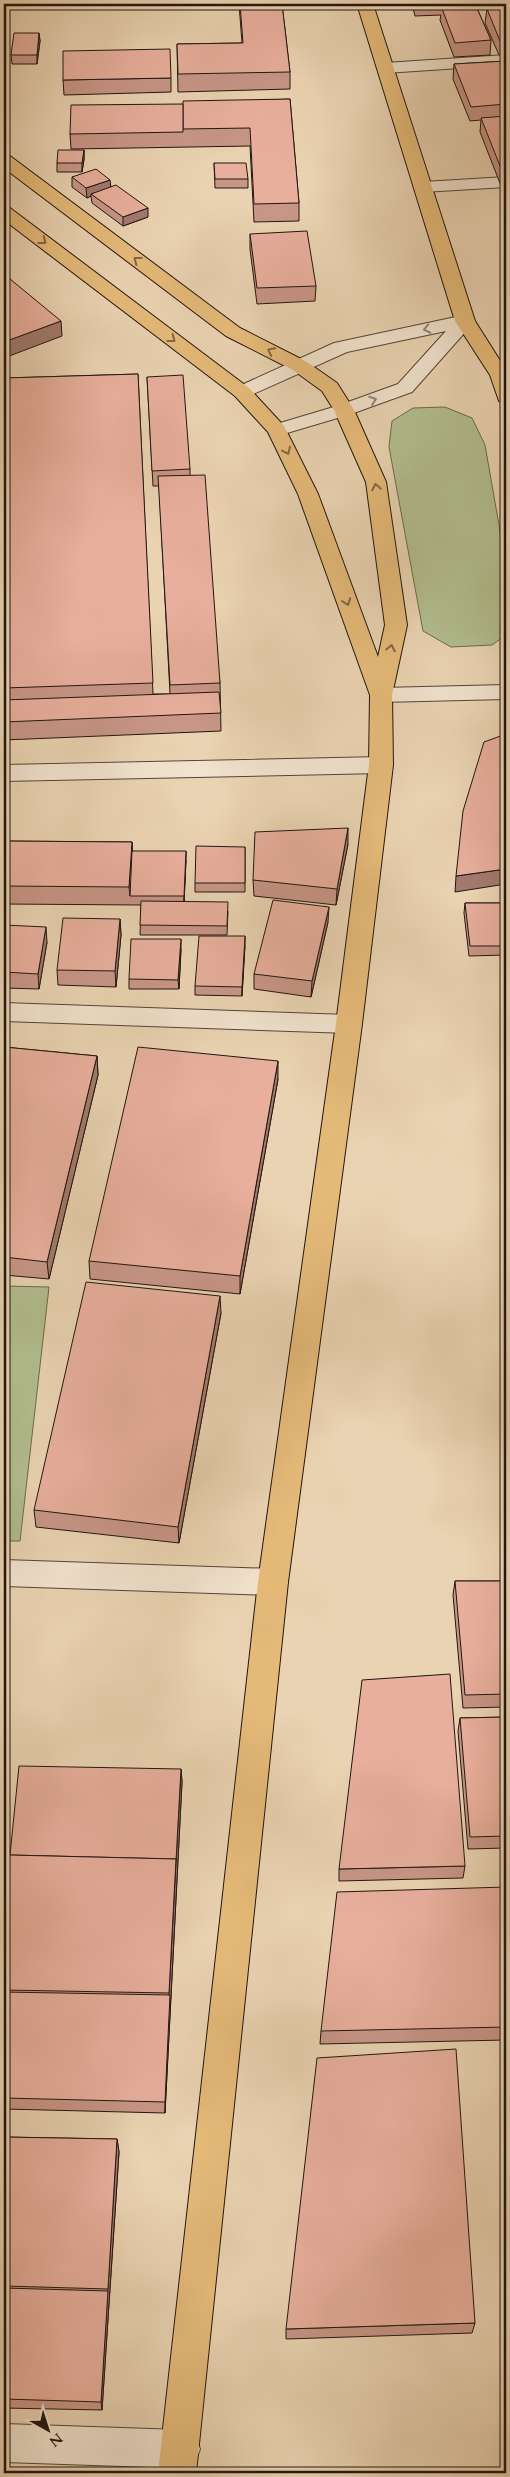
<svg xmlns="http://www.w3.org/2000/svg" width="510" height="2477" font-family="Cardo,serif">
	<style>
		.green { fill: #b2be8f; stroke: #696a50 }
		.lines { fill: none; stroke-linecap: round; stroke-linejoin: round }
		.minor-casing { stroke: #524538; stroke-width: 2 }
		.primary-casing { stroke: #201610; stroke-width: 2 }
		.minor { fill: #f1e2cd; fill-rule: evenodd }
		.primary { fill: #e5ba79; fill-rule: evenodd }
		.wall { fill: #c89687; stroke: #201610 }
		.shaded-wall { fill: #a27a6e; stroke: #201610 }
		.building { fill: #e8af9d; stroke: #201610 }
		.oneway { stroke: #826844 }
		.oneway2 { stroke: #938678 }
	</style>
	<rect width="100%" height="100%" fill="#ead3b2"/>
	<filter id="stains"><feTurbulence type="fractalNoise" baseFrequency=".004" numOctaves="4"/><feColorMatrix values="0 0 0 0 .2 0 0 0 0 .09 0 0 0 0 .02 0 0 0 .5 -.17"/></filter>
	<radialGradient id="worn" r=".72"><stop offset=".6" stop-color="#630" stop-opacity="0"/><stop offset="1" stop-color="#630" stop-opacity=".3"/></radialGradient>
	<!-- green -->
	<g class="green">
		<polygon points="445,407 472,418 485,445 506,565 506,635 492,645 451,647 423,631 389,447 392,421 413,408"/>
		<polygon points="4,1286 49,1287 20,1541 4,1541"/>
	</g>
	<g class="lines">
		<!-- minor casing -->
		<g class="minor-casing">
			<g id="minor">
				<polygon points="506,55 506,65 385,73 379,72 377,68 379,64 385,63"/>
				<polygon points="506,177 506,187 423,192 417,191 414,187 417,183 423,182"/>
				<polygon points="465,315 472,317 475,321 412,392 351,414 277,436 270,434 267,430 270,426 337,406 398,384 446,331 347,352 249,396 235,396 232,392 235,388 334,343"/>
				<polygon points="506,685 506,699 381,702 373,700 370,695 373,690 381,688"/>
				<polygon points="381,757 389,760 393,765 389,770 381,773 4,781 4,765"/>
				<polygon points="4,1003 349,1015 358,1017 362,1024 358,1031 349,1033 4,1021"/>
				<polygon points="4,1560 273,1569 284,1573 288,1582 284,1591 273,1595 4,1586"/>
				<polygon points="4,2424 181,2430 195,2435 200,2449 195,2463 181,2468 4,2462"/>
			</g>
		</g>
		<!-- primary casing -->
		<g class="primary-casing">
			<g id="primary">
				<polygon points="357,4 373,4 475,321 506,370 506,403 499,401 490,375 455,321"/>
				<polygon points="4,155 10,156 240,328 307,362 337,383 354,410 386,482 407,625 392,695 393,765 362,1024 288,1582 196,2473 158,2473 258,1582 336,1024 369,765 370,695 298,494 268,432 235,396 4,220 4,207 10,208 249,388 284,426 318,494 378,657 385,625 366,482 334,410 322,391 293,370 226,336 4,168"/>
			</g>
		</g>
		<!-- minor -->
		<use href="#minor" class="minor"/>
		<!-- primary -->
		<use href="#primary" class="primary"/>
	</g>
	<!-- wall -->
	<g class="wall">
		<polygon points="239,4 282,4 290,72 290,89 178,92 177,44 242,43"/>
		<polygon points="412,4 476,4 476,6 491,40 490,55 454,57 440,20 441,15 415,16"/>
		<polygon points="506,8 506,55 499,55 485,23 487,9"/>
		<polygon points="39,33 40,41 37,64 12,64 11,55"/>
		<polygon points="506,61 506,195 505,196 480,132 481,120 470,121 453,79 454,64"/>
		<polygon points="171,78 171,92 64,95 63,80"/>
		<polygon points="290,99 299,203 299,221 254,222 250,146 71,149 70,134 183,104"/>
		<polygon points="84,150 84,159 82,172 57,172 57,163"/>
		<polygon points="214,163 248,179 248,188 215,188"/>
		<polygon points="72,177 111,186 148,217 123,226 92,203 91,196 87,198 72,187"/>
		<polygon points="250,234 316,286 315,301 257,304 250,249"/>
		<polygon points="138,374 153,694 170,694 159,486 153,486 147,377 190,469 190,475 220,683 221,731 4,740 4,378"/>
		<polygon points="4,841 132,842 132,851 186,860 184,901 228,911 227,935 140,935 141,905 4,904"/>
		<polygon points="348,844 336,905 254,896 253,880"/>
		<polygon points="245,847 245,892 195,892 195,883"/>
		<polygon points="465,903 506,903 506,955 469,956 464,913"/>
		<polygon points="120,919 121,935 116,987 58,985 57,970"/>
		<polygon points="328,922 311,997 254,989 254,974"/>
		<polygon points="4,925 47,942 39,989 4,988"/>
		<polygon points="245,945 242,996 195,995 195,986"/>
		<polygon points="181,949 179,989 129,989 129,979"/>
		<polygon points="4,1047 97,1056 98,1075 49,1279 4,1275"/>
		<polygon points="278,1079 240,1294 90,1279 89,1261"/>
		<polygon points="221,1313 179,1543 36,1527 34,1510"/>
		<polygon points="455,1581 506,1581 506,1707 463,1708 453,1595"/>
		<polygon points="506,1717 506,1848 468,1849 458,1731 460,1718"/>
		<polygon points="181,1769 182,1782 165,2113 4,2109 4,1913"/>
		<polygon points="465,1866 463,1878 339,1881 339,1869"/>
		<polygon points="506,1887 506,2040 320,2044 321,2031"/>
		<polygon points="4,2137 117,2139 119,2152 102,2410 4,2408"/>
		<polygon points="475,2323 472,2333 286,2339 286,2329"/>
	</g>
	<!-- shaded-wall -->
	<g class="shaded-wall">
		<polygon points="39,33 40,41 37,64 37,55"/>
		<polygon points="84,150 84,159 82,172 82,163"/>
		<polygon points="110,180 111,189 91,194 91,196 87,198 86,188"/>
		<polygon points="148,208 148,217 123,226 123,217"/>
		<polygon points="61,321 62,336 4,358 4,342"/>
		<polygon points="348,828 348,844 336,905 337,889"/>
		<polygon points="132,842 133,860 130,896 129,887"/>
		<polygon points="186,851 186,860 184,905 184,896"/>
		<polygon points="506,869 506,884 455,892 456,876"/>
		<polygon points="329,907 328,922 311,997 312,981"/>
		<polygon points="120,919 121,935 116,987 115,971"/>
		<polygon points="46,927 47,942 39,989 38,974"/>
		<polygon points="245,936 245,945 242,996 242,987"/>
		<polygon points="181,939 181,949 179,989 178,980"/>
		<polygon points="97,1056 98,1075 49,1279 47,1262"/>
		<polygon points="278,1061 278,1079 240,1294 240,1276"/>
		<polygon points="220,1296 221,1313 179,1543 178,1527"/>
		<polygon points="181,1769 182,1782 165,2113 165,2102 169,1993"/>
		<polygon points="117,2139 119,2152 102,2410 101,2402"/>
	</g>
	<!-- building -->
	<g class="building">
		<polygon points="240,4 282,4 290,72 178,74 177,44 243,43"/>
		<polygon points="475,4 491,40 455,43 441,6"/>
		<polygon points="506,8 506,40 500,41 487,9"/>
		<polygon points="14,33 39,33 37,55 11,55"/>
		<polygon points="170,49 171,78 63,80 63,51"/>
		<polygon points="506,61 506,104 471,107 454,64"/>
		<polygon points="290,99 299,203 254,204 250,128 183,129 183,101"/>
		<polygon points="183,104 183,132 70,134 71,105"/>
		<polygon points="506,116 506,181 481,118"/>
		<polygon points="58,150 84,150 82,163 57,163"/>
		<polygon points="214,163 246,163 248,179 215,179"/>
		<polygon points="96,169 110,180 86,188 72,177"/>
		<polygon points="116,185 148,208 123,217 91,194"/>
		<polygon points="307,231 316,286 257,288 250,234"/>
		<polygon points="4,274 61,321 4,342"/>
		<polygon points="138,374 153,683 4,688 4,378"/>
		<polygon points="183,375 190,469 152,471 147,377"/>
		<polygon points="205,475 220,683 170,685 158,476"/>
		<polygon points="219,692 221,713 4,722 4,700"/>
		<polygon points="506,734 506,869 456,876 463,811 484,742"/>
		<polygon points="348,828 337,889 253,880 255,832"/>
		<polygon points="4,841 132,842 129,887 4,886"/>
		<polygon points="196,846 245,847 245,883 195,883"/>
		<polygon points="132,851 186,851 184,896 130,896"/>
		<polygon points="273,900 329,907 312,981 254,974"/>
		<polygon points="141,901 228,902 227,926 140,925"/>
		<polygon points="465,903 506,903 506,946 470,946"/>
		<polygon points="63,918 120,919 115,971 57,970"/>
		<polygon points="4,925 46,927 38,974 4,972"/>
		<polygon points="199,936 245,936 242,987 195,986"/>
		<polygon points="131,939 181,939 178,980 129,979"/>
		<polygon points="4,1047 97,1056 47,1262 4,1257"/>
		<polygon points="138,1047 278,1061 240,1276 89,1261"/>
		<polygon points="86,1282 220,1296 178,1527 34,1510"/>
		<polygon points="455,1581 506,1581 506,1694 465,1695"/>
		<polygon points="450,1674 465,1866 339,1869 362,1680"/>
		<polygon points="506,1717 506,1836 470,1837 460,1718"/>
		<polygon points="19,1766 181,1769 176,1861 176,1859 10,1855"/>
		<polygon points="9,1855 176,1859 169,1993 4,1990 4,1913"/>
		<polygon points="506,1887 506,2027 321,2031 337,1892"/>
		<polygon points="4,1992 170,1995 165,2102 4,2098"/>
		<polygon points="456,2049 475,2323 286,2329 317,2058"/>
		<polygon points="4,2137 117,2139 108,2289 4,2286"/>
		<polygon points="4,2288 108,2291 101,2402 4,2399"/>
	</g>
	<!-- one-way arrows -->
	<defs><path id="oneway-chevron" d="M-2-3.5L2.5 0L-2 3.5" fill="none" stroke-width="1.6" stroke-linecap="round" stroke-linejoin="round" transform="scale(1.25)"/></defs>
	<g class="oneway">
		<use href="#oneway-chevron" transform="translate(43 241) rotate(37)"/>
		<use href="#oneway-chevron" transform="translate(137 260) rotate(-143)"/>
		<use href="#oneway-chevron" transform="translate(172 339) rotate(37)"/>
		<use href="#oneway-chevron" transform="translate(271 351) rotate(-153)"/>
		<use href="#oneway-chevron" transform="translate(287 451) rotate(64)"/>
		<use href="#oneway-chevron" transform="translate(376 487) rotate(-101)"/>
		<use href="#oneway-chevron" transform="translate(347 602) rotate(70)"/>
		<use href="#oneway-chevron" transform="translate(391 648) rotate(-78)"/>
	</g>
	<g class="oneway2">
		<use href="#oneway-chevron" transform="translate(427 329) rotate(168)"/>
		<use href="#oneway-chevron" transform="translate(373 400) rotate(-20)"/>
	</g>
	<!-- margin -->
	<rect width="510" height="2477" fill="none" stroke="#ead3b2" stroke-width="20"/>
	<rect x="5" y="5" width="500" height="2467" fill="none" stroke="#201610" stroke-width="2.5"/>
	<rect x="10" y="10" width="490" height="2457" fill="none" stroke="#201610"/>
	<!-- north arrow -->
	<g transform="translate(48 2430) rotate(141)" stroke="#f1e2cd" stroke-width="4" paint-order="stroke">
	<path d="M0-4L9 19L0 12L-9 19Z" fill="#201610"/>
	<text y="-8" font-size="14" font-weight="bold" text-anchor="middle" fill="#201610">N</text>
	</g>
	<rect width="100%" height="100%" filter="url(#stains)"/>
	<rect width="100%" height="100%" fill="url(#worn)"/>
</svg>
